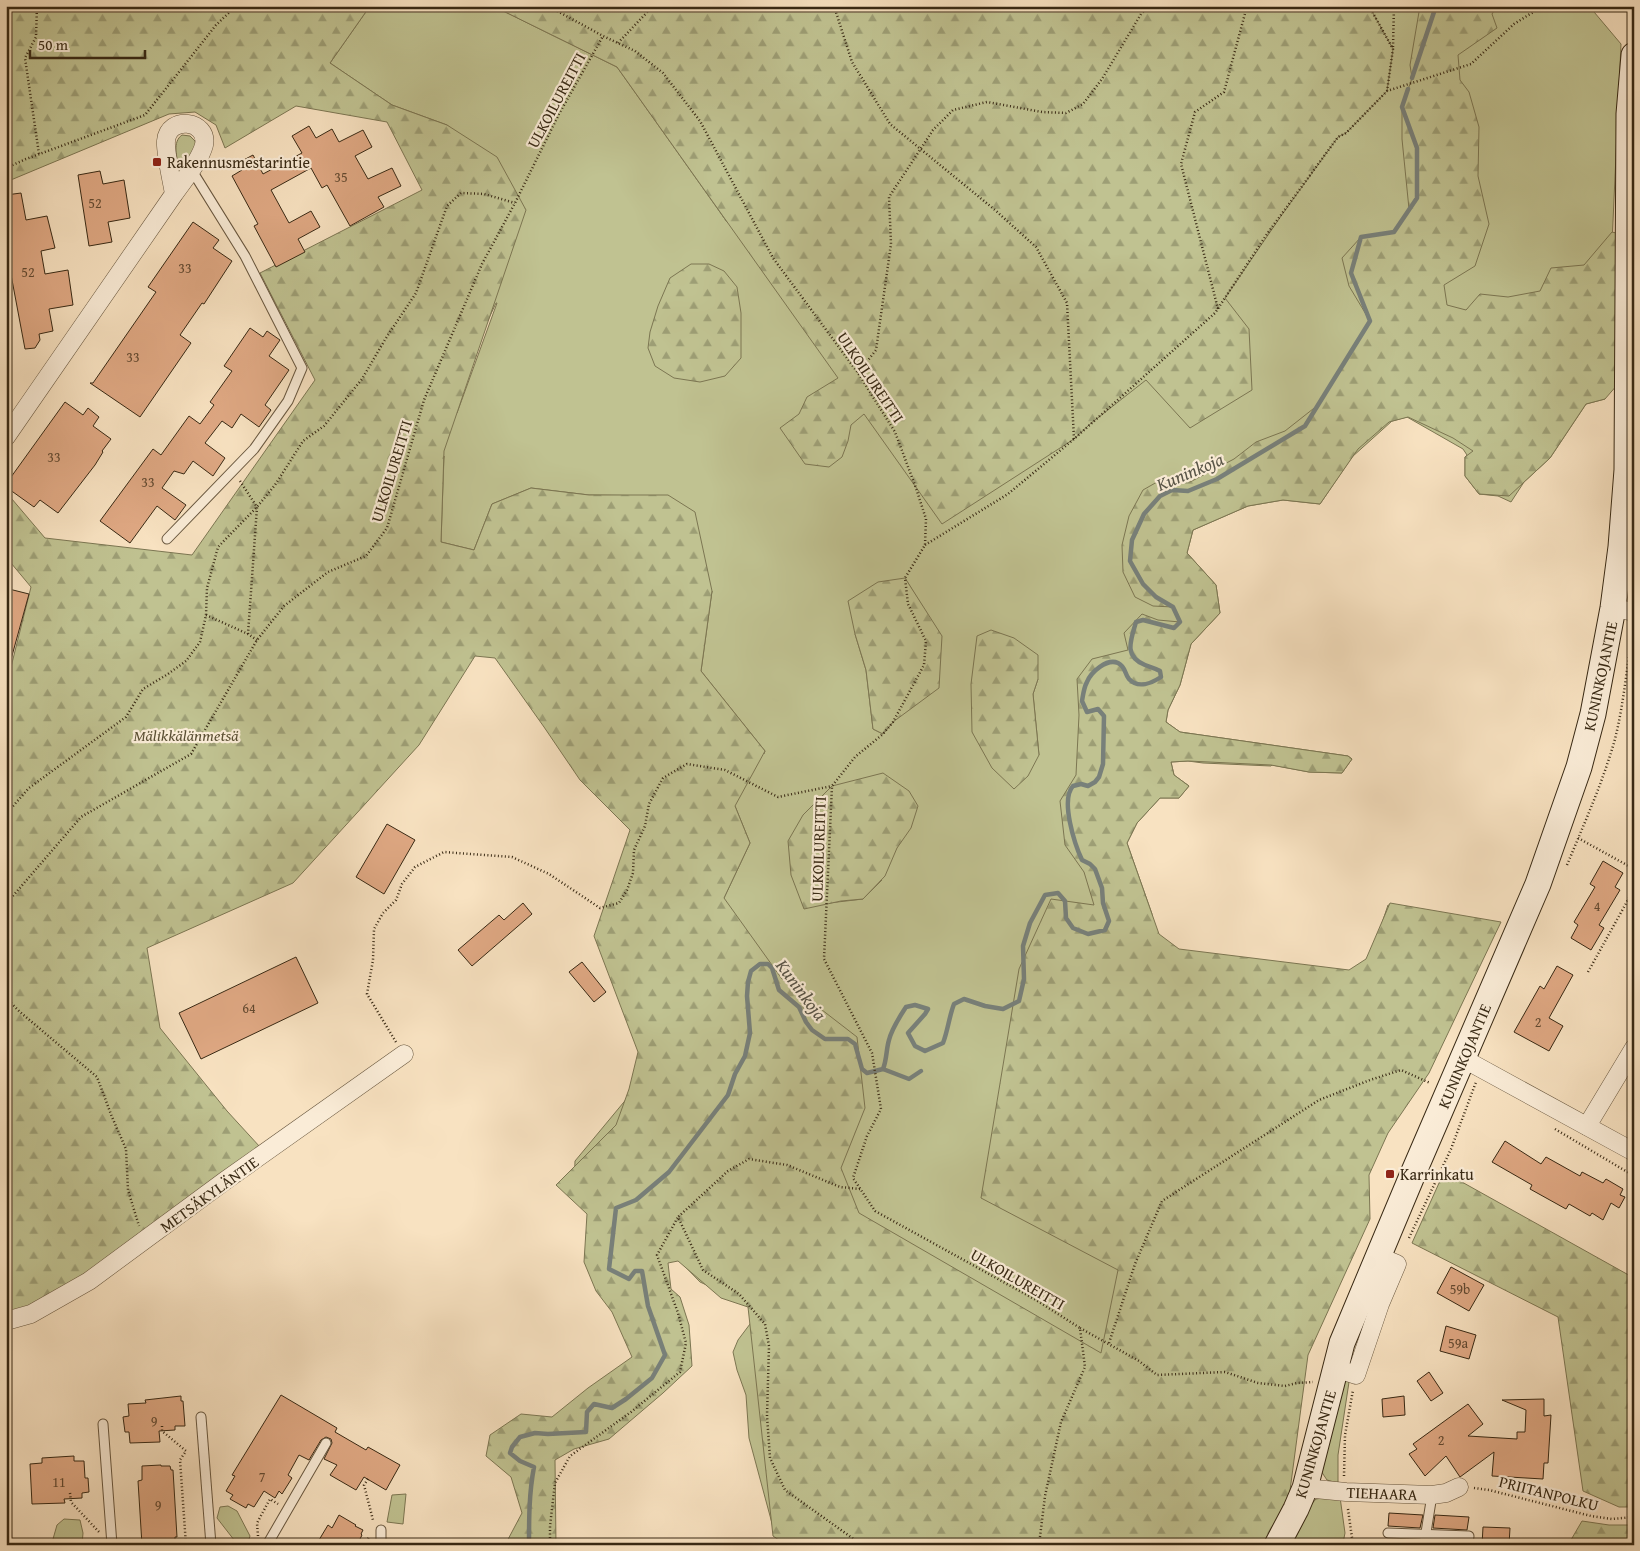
<svg xmlns="http://www.w3.org/2000/svg" width="1640" height="1551" font-family="'Gentium Book Plus',serif">
	<style>
		.green { fill: #c0c291; stroke: #7c7652; fill-rule: evenodd }
		.forest { fill: url(#forest-firs); stroke: #7c7652 }
		.lines { fill: none; stroke-linecap: round; stroke-linejoin: round }
		.stream { stroke: #78807a; stroke-width: 4.5 }
		.building { fill: #dfa883; stroke: #382914 }
		.service-casing { stroke: #68573f; stroke-width: 11 }
		.minor-casing { stroke: #68573f; stroke-width: 19 }
		.secondary-casing { stroke: #382914; stroke-width: 27 }
		.path { stroke: #382914; stroke-width: 2.5; stroke-dasharray: 1 2.5; stroke-linecap: butt }
		.service { stroke: #faecd7; stroke-width: 9 }
		.minor { stroke: #faecd7; stroke-width: 18 }
		.secondary { stroke: #faecd7; stroke-width: 25 }
		.poi-dot { fill: #8f2418; stroke: #faecd7; stroke-width: 2 }
		.labels { text-anchor: middle; stroke-width: 4.5; stroke-linejoin: round; paint-order: stroke }
		.number-label { font-size: 14px; fill: #624930 }
		.street-label { font-size: 16px; fill: #382914; stroke: #faecd7 }
		.poi-label { font-size: 16px; fill: #382914; stroke: #faecd7; text-anchor: start }
		.park-label { font-size: 16px; font-style: italic; fill: #5a4f33; stroke: #faecd7 }
		.water-label { font-size: 18px; font-style: italic; fill: #585447; stroke: #faecd7 }
	</style>
	<defs>
		<pattern id="forest-firs" width="22" height="20" patternUnits="userSpaceOnUse" patternTransform="scale(1.25)"><rect width="22" height="20" fill="#c0c291"/><path d="M5 1l3.5 6h-7zM16 11l3.5 6h-7z" fill="#9d9e75"/></pattern>
	</defs>
	<rect width="100%" height="100%" fill="#f8e2c1"/>
	<filter id="stains"><feTurbulence type="fractalNoise" baseFrequency=".004" numOctaves="4"/><feColorMatrix values="0 0 0 0 .2 0 0 0 0 .09 0 0 0 0 .02 0 0 0 .5 -.17"/></filter>
	<radialGradient id="worn" r=".72"><stop offset=".6" stop-color="#630" stop-opacity="0"/><stop offset="1" stop-color="#630" stop-opacity=".3"/></radialGradient>
	<!-- green -->
	<g class="green">
		<path d="M370,6H493L617,67L727,222L626,71L523,6H1589L1621,44L1605,399L1586,404L1550,458L1524,482L1511,502L1498,496L1479,494L1465,476V457L1467,455L1463,449L1407,417L1392,421L1352,457L1320,504L1283,500L1248,506L1193,530L1187,553L1216,585L1220,613L1191,644L1180,685L1168,710L1166,722L1180,732L1348,756L1352,759L1342,773L1309,772L1272,765L1271,766L1203,763L1188,761L1171,762L1174,775L1189,786L1179,798H1160L1137,823L1127,843L1152,914L1147,953L1332,981L1369,962L1388,905L1443,915L1261,1251L830,1545L773,1527L749,1438L746,1395L737,1370L733,1352L738,1340L753,1320L751,1305L700,1282L670,1251L591,1214L574,1186L575,1161L672,1044L724,898L750,843L735,806L454,595L183,615L509,179L447,125L392,105L330,63ZM496,303H497L457,413L451,400ZM444,456L441,542L474,550L492,504L531,488L589,495L669,496L425,565ZM905,578L922,606L893,722L883,734L873,729L866,670L855,634ZM712,591L701,671L765,751L764,754L696,677ZM1038,679L1033,694L1039,755L971,684ZM882,880L863,899L829,903Z"/>
		<path d="M182,135L190,136L195,141L196,145L182,170L179,168C177,157 172,142 182,135Z"/>
		<polygon points="1346,1380 1349,1382 1338,1455 1338,1483 1327,1480 1321,1471 1343,1381"/>
		<polygon points="406,1494 403,1524 387,1522 392,1495"/>
		<polygon points="1328,1497 1340,1497 1345,1533 1343,1543 1341,1545 1290,1545 1308,1508 1316,1499"/>
		<polygon points="228,1506 237,1511 250,1536 247,1545 238,1545 217,1518 220,1507"/>
		<polygon points="64,1519 80,1520 83,1533 82,1545 55,1545 53,1539 57,1525"/>
	</g>
	<!-- forest -->
	<g class="forest">
		<polygon points="6,6 370,6 330,63 392,105 447,125 497,157 526,210 444,451 441,542 474,550 492,504 531,488 589,495 668,495 695,512 712,591 701,671 765,751 735,806 750,843 724,898 782,979 857,1037 865,1108 841,1168 859,1213 1101,1353 1118,1270 981,1198 1019,969 1051,899 1094,905 1084,872 1065,845 1060,801 1076,775 1079,715 1077,679 1092,659 1128,650 1124,633 1142,614 1158,620 1180,622 1173,607 1153,606 1135,597 1123,572 1122,545 1129,516 1143,490 1164,478 1190,482 1234,459 1256,442 1285,431 1318,405 1370,321 1349,286 1342,258 1361,237 1394,232 1409,209 1402,139 1402,107 1412,78 1410,65 1420,6 1497,6 1492,14 1497,28 1458,55 1460,80 1469,92 1479,127 1478,176 1489,224 1475,266 1444,285 1447,305 1466,310 1480,294 1508,297 1540,291 1551,268 1584,265 1612,232 1616,233 1618,384 1605,399 1586,404 1550,458 1509,496 1479,494 1465,476 1465,457 1473,451 1453,438 1408,417 1389,422 1358,449 1320,504 1283,500 1248,506 1193,530 1187,553 1216,585 1220,613 1191,644 1180,685 1168,710 1166,722 1180,732 1348,756 1352,759 1342,773 1309,772 1271,765 1188,761 1171,762 1174,775 1189,786 1179,798 1160,798 1137,823 1127,843 1159,934 1179,949 1349,970 1366,959 1390,903 1501,922 1429,1073 1388,1133 1369,1175 1370,1219 1308,1355 1289,1498 1264,1545 786,1545 773,1536 748,1307 721,1298 678,1261 668,1263 671,1289 680,1297 689,1325 692,1366 663,1393 609,1439 574,1449 555,1460 556,1545 505,1545 522,1513 511,1477 486,1456 490,1435 521,1414 552,1417 588,1388 632,1357 612,1312 596,1291 584,1262 587,1214 556,1185 616,1125 629,1089 638,1052 594,936 630,830 580,780 544,727 495,658 475,656 419,745 293,883 147,948 160,1028 227,1111 260,1147 90,1271 26,1308 6,1314 6,687 31,587 6,557 6,492 45,538 192,555 315,380 260,273 422,190 387,122 296,106 225,148 216,125 195,112 169,114 6,182"/>
		<polygon points="493,6 1369,6 1393,49 1387,91 1346,133 1338,137 1281,216 1225,298 1249,329 1252,390 1190,428 1146,380 1090,424 1074,439 942,524 864,414 851,425 848,441 842,457 829,467 805,464 780,428 799,414 807,397 838,378 617,67"/>
		<polygon points="691,264 709,264 724,271 737,287 741,313 741,358 725,376 700,382 674,378 655,366 648,348 650,332 658,306 670,278"/>
		<polygon points="905,578 942,636 939,688 893,722 883,734 873,729 866,670 855,634 848,601 878,582"/>
		<polygon points="991,630 1014,638 1038,655 1038,679 1033,694 1039,755 1028,776 1014,789 992,768 972,732 971,684 977,636"/>
		<polygon points="883,773 909,791 918,806 911,828 897,848 885,876 863,899 841,901 804,909 791,875 788,841 803,815 832,786"/>
		<polygon points="1444,1172 1634,1278 1634,1507 1619,1507 1583,1491 1558,1317 1412,1243"/>
		<polygon points="1582,1521 1609,1525 1634,1525 1634,1545 1568,1545"/>
	</g>
	<g class="lines">
		<!-- stream -->
		<g class="stream">
			<polyline points="1451,6 1482,9 1484,6"/>
			<polyline points="1412,78 1436,6"/>
			<polyline points="883,1069 909,1079 921,1071"/>
			<path d="M529,1545C529,1519 529,1493 534,1467L520,1461L510,1453L512,1447L520,1437L535,1433L548,1434L586,1432L587,1412L594,1404L612,1408L626,1399L652,1378L665,1355L648,1306L642,1271H635L629,1279L609,1269L616,1208L636,1200L669,1172L728,1095L735,1074L745,1056L750,1033L747,996L748,982L751,971L760,964H768L772,968L779,990L799,1007L806,1022L812,1030L825,1039H848L855,1044L862,1069L867,1073L883,1069C887,1059 886,1050 889,1040C892,1028 899,1018 906,1007L915,1005L928,1009L925,1014L908,1033L915,1046L925,1051L943,1043C948,1030 949,1017 954,1004L964,999L985,1006L1003,1009L1019,1001L1024,979L1023,946L1030,923L1045,895L1058,893L1065,901L1066,918L1073,928L1088,934L1105,930L1109,921L1103,903L1102,888L1095,869L1090,864L1082,860C1075,845 1060,800 1073,786L1081,784L1088,786L1095,782L1099,777L1103,764L1104,716L1098,709L1087,712L1082,701C1083,695 1084,687 1087,682C1091,672 1107,658 1118,663C1126,667 1124,673 1129,679C1138,689 1152,683 1161,677L1160,671C1155,668 1150,667 1145,665C1123,656 1131,640 1136,622L1143,620L1174,628L1180,622L1173,607L1156,597L1143,584L1130,561L1132,540L1144,514L1160,496L1172,490L1188,491L1217,479L1305,426L1370,321L1351,273L1361,237L1394,232L1417,198V148L1402,107L1408,89"/>
		</g>
	</g>
	<!-- building -->
	<g class="building">
		<polygon points="309,126 316,138 332,129 339,142 363,130 372,147 355,156 368,179 392,168 401,186 378,197 384,207 350,226 327,185 322,188 311,168 271,190 289,223 311,211 320,227 298,239 305,252 276,267 254,226 258,224 232,176 242,170 238,163 253,155 263,174 302,153 292,136"/>
		<polygon points="100,171 103,184 124,180 130,218 108,222 112,242 89,246 78,175"/>
		<polygon points="21,193 26,220 47,216 55,248 41,251 45,274 68,270 73,305 49,309 53,331 39,334 40,340 35,348 25,349 6,248 6,195"/>
		<polygon points="193,222 219,240 213,248 232,261 204,304 202,303 180,335 191,343 140,417 90,383 93,383 156,292 148,287"/>
		<polygon points="250,328 263,337 267,331 280,340 269,356 289,370 265,405 271,410 259,427 241,414 232,428 222,421 205,443 225,458 213,476 193,461 184,474 174,471 162,488 186,505 175,520 157,506 130,543 100,521 153,449 161,455 189,416 200,424 214,405 210,402 232,371 224,366"/>
		<polygon points="65,402 83,415 88,408 99,417 93,426 111,439 102,451 103,452 95,465 58,513 40,500 34,507 6,487 6,484"/>
		<polygon points="9,589 29,594 10,663 6,662 6,600"/>
		<polygon points="387,824 415,840 384,894 356,877"/>
		<polygon points="1603,861 1623,873 1615,887 1620,890 1599,925 1604,928 1591,950 1571,938 1578,925 1574,922 1595,887 1590,884"/>
		<polygon points="523,903 532,914 472,966 458,950 499,915 504,920"/>
		<polygon points="296,957 318,1003 201,1059 179,1013"/>
		<polygon points="582,962 606,992 594,1002 569,972"/>
		<polygon points="1557,966 1573,975 1549,1018 1563,1026 1549,1051 1514,1032 1540,986 1544,989"/>
		<polygon points="1505,1141 1541,1164 1546,1157 1580,1176 1582,1172 1603,1183 1606,1179 1623,1189 1620,1195 1625,1197 1619,1208 1611,1203 1603,1220 1592,1213 1590,1216 1569,1204 1566,1209 1530,1189 1532,1185 1492,1162"/>
		<polygon points="1451,1267 1484,1285 1469,1311 1437,1293"/>
		<polygon points="1446,1326 1476,1335 1469,1359 1440,1351"/>
		<polygon points="1429,1372 1443,1393 1431,1401 1417,1381"/>
		<polygon points="281,1395 337,1428 335,1432 366,1450 368,1447 400,1465 386,1490 364,1477 356,1490 330,1475 337,1465 324,1459 332,1443 331,1439 326,1437 321,1440 309,1460 299,1455 288,1475 292,1478 282,1494 279,1491 275,1498 264,1491 254,1507 248,1504 246,1508 230,1499 233,1495 226,1491 235,1476 232,1475"/>
		<polygon points="181,1396 181,1401 183,1401 185,1426 175,1426 175,1430 159,1431 160,1442 130,1443 129,1432 125,1432 123,1417 129,1416 128,1404 146,1403 145,1400"/>
		<polygon points="1404,1396 1405,1415 1383,1417 1382,1399"/>
		<polygon points="1544,1399 1544,1416 1551,1415 1548,1463 1544,1463 1543,1479 1492,1476 1494,1452 1460,1477 1446,1456 1425,1476 1409,1454 1417,1449 1413,1444 1468,1404 1483,1424 1468,1436 1517,1439 1517,1432 1525,1432 1526,1410 1502,1400"/>
		<polygon points="74,1456 74,1461 84,1461 85,1478 88,1478 89,1492 82,1493 82,1498 64,1499 65,1503 32,1504 30,1464 42,1463 42,1458"/>
		<polygon points="161,1465 161,1466 170,1466 171,1470 173,1470 177,1537 175,1537 175,1541 158,1542 158,1545 142,1545 138,1481 142,1480 142,1466"/>
		<polygon points="1389,1513 1423,1515 1420,1528 1388,1526"/>
		<polygon points="339,1515 356,1525 355,1526 363,1530 361,1534 362,1535 357,1545 327,1545 319,1540 328,1525 332,1528"/>
		<polygon points="1435,1515 1469,1517 1467,1530 1433,1528"/>
		<polygon points="1483,1527 1510,1528 1509,1545 1482,1545"/>
	</g>
	<g class="lines">
		<!-- service casing -->
		<g class="service-casing">
			<g id="service">
				<polyline points="167,539 254,449 288,401 302,368 245,256 191,169"/>
				<polyline points="201,1417 211,1545"/>
				<polyline points="103,1424 112,1545"/>
				<polyline points="6,1516 7,1545"/>
				<polyline points="1388,1533 1469,1536 1468,1545"/>
				<polyline points="267,1545 326,1443"/>
				<polyline points="381,1545 381,1530"/>
				<polyline points="1424,1545 1432,1495"/>
			</g>
		</g>
		<!-- minor casing -->
		<g class="minor-casing">
			<g id="minor">
				<path d="M6,437L174,194C183,181 200,161 204,145C209,120 168,115 166,141C165,153 172,181 174,194"/>
				<polyline points="1613,608 1634,612"/>
				<polyline points="1462,1058 1634,1152"/>
				<polyline points="1587,1126 1634,1048"/>
				<polyline points="6,1321 31,1314 89,1281 226,1180 404,1054"/>
				<polyline points="1335,1368 1356,1375 1380,1304 1397,1264 1378,1256"/>
				<polyline points="1305,1488 1346,1492 1432,1495 1446,1493 1459,1487"/>
			</g>
		</g>
		<!-- secondary casing -->
		<g class="secondary-casing">
			<polyline id="secondary" points="1277,1545 1296,1509 1305,1488 1342,1343 1412,1176 1538,884 1579,767 1593,714 1613,608 1621,547 1627,470 1629,114 1634,55"/>
		</g>
		<!-- path -->
		<g class="path">
			<polyline points="37,6 36,37 25,58 39,154"/>
			<polyline points="548,6 603,36 635,51 663,73 700,121 773,258 858,373 895,432 916,488 926,519 925,545 905,578 908,604 926,641 924,665 893,722 883,734 855,757 832,786 824,959 872,1053 881,1109 867,1136 853,1178 875,1211 1036,1300 1080,1328 1085,1367 1061,1422 1045,1496 1039,1545"/>
			<polyline points="834,6 852,62 890,124 995,210 1036,247 1067,303 1074,439"/>
			<polyline points="1369,6 1393,49 1387,91"/>
			<polyline points="618,43 653,6"/>
			<polyline points="1393,47 1394,6"/>
			<polyline points="6,168 26,159 145,115 216,25 236,6"/>
			<polyline points="1218,309 1181,164 1195,112 1224,92 1247,6"/>
			<polyline points="858,373 876,350 891,244 889,197 933,130 953,110 987,102 1042,112 1066,113 1083,104 1102,79 1141,14 1149,6"/>
			<polyline points="240,481 257,507 248,634"/>
			<polyline points="925,545 1008,494 1074,439 1215,313 1267,234 1338,137 1346,133 1387,91 1471,64 1514,24 1543,6"/>
			<polyline points="206,615 248,634 257,640"/>
			<polyline points="6,814 29,788 126,717 143,689 168,674 186,661 200,642 206,615 207,588 218,547 257,507 275,485 303,441 324,426 362,379 386,338 416,293 447,206 461,193 484,194 515,203"/>
			<polyline points="1578,838 1634,869"/>
			<path d="M1567,865C1584,824 1603,782 1615,739C1624,703 1627,665 1633,628"/>
			<polyline points="1628,899 1634,902"/>
			<polyline points="6,904 81,817 191,754 257,640 284,606 328,572 366,556 387,528 424,400 482,264 515,203 559,114 603,36"/>
			<polyline points="1588,972 1634,889"/>
			<polyline points="6,998 20,1012 97,1077 112,1117 126,1149 128,1190 139,1226"/>
			<polyline points="396,1042 367,994 373,960 374,929 383,913 396,900 402,884 415,867 444,852 512,857 549,874 600,908 619,903 627,890 633,873 634,850 645,826 649,804 663,778 687,764 725,770 778,797 832,786"/>
			<polyline points="1555,1129 1634,1176"/>
			<polyline points="860,1189 840,1187 787,1165 749,1159 728,1171 678,1217 703,1270 739,1294 765,1324 769,1346 767,1416 770,1458 785,1490 862,1545"/>
			<polyline points="1409,1238 1451,1149 1476,1082"/>
			<polyline points="1080,1328 1139,1361 1157,1375 1225,1372 1258,1383 1285,1386 1297,1383 1313,1382"/>
			<polyline points="1109,1343 1135,1264 1162,1201 1319,1100 1370,1080 1401,1070 1430,1083"/>
			<polyline points="162,1426 162,1431 186,1451 180,1460 186,1545"/>
			<polyline points="1344,1476 1345,1435 1353,1390"/>
			<polyline points="368,1479 364,1485 373,1520"/>
			<polyline points="1474,1488 1489,1490 1591,1516 1612,1519 1634,1517"/>
			<polyline points="70,1493 71,1502 99,1532"/>
			<polyline points="1348,1509 1353,1545"/>
			<polyline points="258,1536 257,1523 270,1499 278,1504"/>
			<polyline points="365,1545 369,1537"/>
			<polyline points="550,1545 550,1526 555,1483 570,1456 631,1412 680,1372 686,1343 678,1313 657,1255 678,1217"/>
		</g>
		<!-- service -->
		<use href="#service" class="service"/>
		<!-- minor -->
		<use href="#minor" class="minor"/>
		<!-- secondary -->
		<use href="#secondary" class="secondary"/>
	</g>
	<!-- markers -->
	<g class="poi-dot">
		<rect x="152" y="157" width="10" height="10" rx="2.5"/>
		<rect x="1385" y="1169" width="10" height="10" rx="2.5"/>
	</g>
	<g class="labels">
		<!-- number labels -->
		<g class="number-label">
			<text x="341" y="182">35</text>
			<text x="95" y="208">52</text>
			<text x="185" y="273">33</text>
			<text x="28" y="277">52</text>
			<text x="133" y="362">33</text>
			<text x="54" y="462">33</text>
			<text x="148" y="487">33</text>
			<text x="1597" y="911">4</text>
			<text x="249" y="1013">64</text>
			<text x="1538" y="1027">2</text>
			<text x="1460" y="1294">59b</text>
			<text x="1458" y="1348">59a</text>
			<text x="154" y="1426">9</text>
			<text x="1441" y="1445">2</text>
			<text x="262" y="1482">7</text>
			<text x="59" y="1487">11</text>
			<text x="158" y="1510">9</text>
		</g>
		<!-- street labels -->
		<g class="street-label">
			<text transform="translate(556 100) rotate(-62)" y="6">ULKOILUREITTI</text>
			<text transform="translate(871 377) rotate(56)" y="6">ULKOILUREITTI</text>
			<text transform="translate(391 471) rotate(-73)" y="6">ULKOILUREITTI</text>
			<text transform="translate(1600 676) rotate(-78)" y="6">KUNINKOJANTIE</text>
			<text transform="translate(818 849) rotate(-88)" y="6">ULKOILUREITTI</text>
			<text transform="translate(1464 1056) rotate(-67)" y="6">KUNINKOJANTIE</text>
			<text transform="translate(209 1194) rotate(-36)" y="6">METSÄKYLÄNTIE</text>
			<text transform="translate(1018 1279) rotate(30)" y="6">ULKOILUREITTI</text>
			<text transform="translate(1315 1444) rotate(-74)" y="6">KUNINKOJANTIE</text>
			<text transform="translate(1382 1493) rotate(2)" y="6">TIEHAARA</text>
			<text transform="translate(1549 1493) rotate(14)" y="6">PRIITANPOLKU</text>
		</g>
		<!-- poi labels -->
		<g class="poi-label">
			<text x="167" y="168">Rakennusmestarintie</text>
			<text x="1400" y="1180">Karrinkatu</text>
		</g>
		<!-- park labels -->
		<g class="park-label">
			<text x="186" y="741">Mälikkälänmetsä</text>
		</g>
		<!-- water labels -->
		<g class="water-label">
			<text transform="translate(1190 472) rotate(-23)" y="6">Kuninkoja</text>
			<text transform="translate(801 990) rotate(53)" y="6">Kuninkoja</text>
		</g>
	</g>
	<!-- margin -->
	<rect width="1640" height="1551" fill="none" stroke="#f8e2c1" stroke-width="25"/>
	<rect x="8" y="8" width="1625" height="1536" fill="none" stroke="#382914" stroke-width="2.5"/>
	<rect x="12" y="12" width="1615" height="1526" fill="none" stroke="#382914"/>
	<!-- scale -->
	<path d="M30 50v8h115v-8" fill="none" stroke="#382914" stroke-width="2.5"/>
	<text x="38" y="50" font-size="15" fill="#382914" stroke="#faecd7" stroke-width="4" paint-order="stroke">50 m</text>
	<rect width="100%" height="100%" filter="url(#stains)"/>
	<rect width="100%" height="100%" fill="url(#worn)"/>
</svg>
